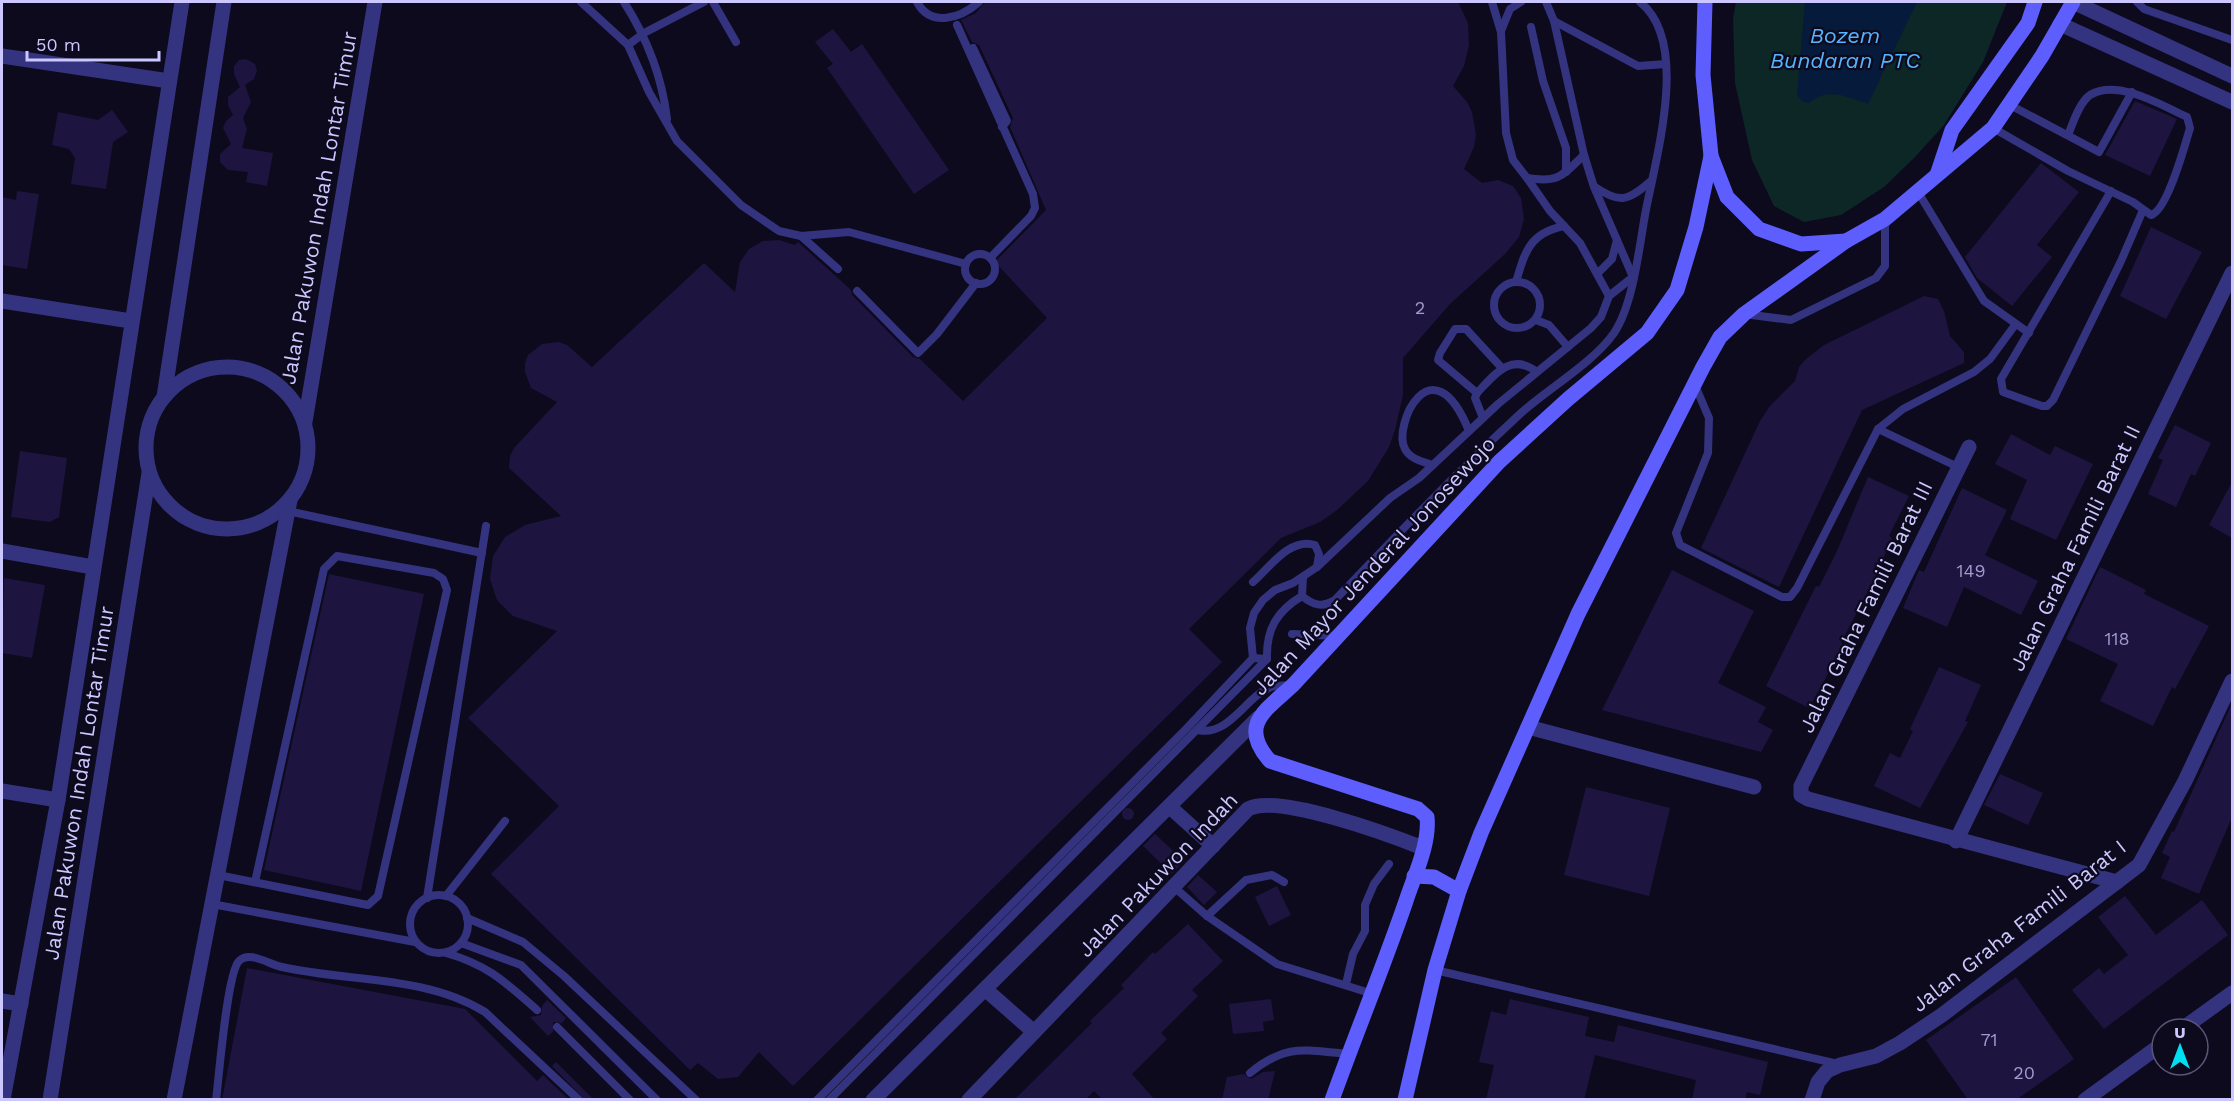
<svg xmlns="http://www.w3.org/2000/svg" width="2234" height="1101" font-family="'Work Sans',sans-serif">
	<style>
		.green { fill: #0d2726 }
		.water { fill: #061a3b }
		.building { fill: #1d153f }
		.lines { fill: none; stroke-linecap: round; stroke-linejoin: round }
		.service { stroke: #34337f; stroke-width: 8 }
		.minor { stroke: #34337f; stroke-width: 15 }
		.tertiary { stroke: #34337f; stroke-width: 15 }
		.secondary { stroke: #5e5eff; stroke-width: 15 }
		.labels { text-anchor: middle; stroke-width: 4.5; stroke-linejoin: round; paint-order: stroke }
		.number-label { font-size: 18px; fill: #a09acf }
		.street-label { font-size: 21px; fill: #ccc7ff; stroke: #0d0a1d }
		.water-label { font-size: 22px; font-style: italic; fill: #55b4ff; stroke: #0d0a1d }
	</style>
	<rect width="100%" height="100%" fill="#0d0a1d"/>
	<!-- green -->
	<polygon class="green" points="1736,2 2007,2 1983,62 1944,125 1915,157 1884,187 1841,215 1804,222 1774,206 1752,160 1735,83 1733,19"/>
	<!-- water -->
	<path class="water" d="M1805,2H1917L1868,104C1846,96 1827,87 1809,103L1803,102L1797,95Z"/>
	<!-- building -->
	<g class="building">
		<polygon points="985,2 1458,2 1468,23 1469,45 1464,66 1453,86 1467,102 1472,112 1476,135 1474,147 1464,169 1482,183 1498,180 1513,186 1521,198 1524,219 1519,237 1505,254 1450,304 1403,358 1403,395 1395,430 1389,447 1368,481 1337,510 1320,522 1281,538 1189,629 1222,662 793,1086 759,1052 738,1077 718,1079 698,1063 690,1070 491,874 559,806 468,718 557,631 513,616 497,600 490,579 493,556 505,537 525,525 561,516 509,468 510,456 514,448 557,402 531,388 525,372 525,363 528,355 542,344 559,342 567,345 592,367 704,263 735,292 740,262 749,249 763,241 779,240 795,245 798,242 851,290 852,295 913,357 920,359 963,401 1047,318 995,262 1046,210 1010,127 1013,118 979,45 972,42 961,20 976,13"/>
		<polygon points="833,29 851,52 862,44 949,170 914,194 827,68 833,64 815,42"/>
		<polygon points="246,59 255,64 257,71 254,79 245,85 251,102 243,118 247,129 242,148 273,153 267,186 246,182 248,172 228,170 220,162 220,154 231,144 223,128 226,121 233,115 228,105 228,97 240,87 234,74 234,66 239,60"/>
		<polygon points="2135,101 2177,119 2150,176 2105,155"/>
		<polygon points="112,110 128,132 113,142 106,189 71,184 75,158 69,149 52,145 58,112 98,120"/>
		<polygon points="2041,163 2079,192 2037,245 2052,257 2012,306 1977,278 1965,257"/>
		<polygon points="17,191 39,194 27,269 2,265 2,197 16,200"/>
		<polygon points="2151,227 2202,252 2166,319 2120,296"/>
		<polygon points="1924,296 1938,299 1944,311 1950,336 1964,352 1964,363 1862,410 1779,587 1701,548 1760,421 1769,407 1795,381 1799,367 1806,359 1824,345"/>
		<polygon points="2175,425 2211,443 2195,476 2191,474 2176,507 2148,494 2163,460 2158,458"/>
		<polygon points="2011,434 2050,455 2055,446 2093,464 2056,540 2010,519 2027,480 1995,464"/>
		<polygon points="20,451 67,458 59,517 50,522 11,517"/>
		<polygon points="1868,477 1909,496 1889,536 1892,538 1876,575 1841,643 1844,645 1809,708 1766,686 1816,586 1819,587 1837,551"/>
		<polygon points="2232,482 2232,538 2209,525"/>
		<polygon points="1962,488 2007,510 1985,555 2038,581 2021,615 1964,587 1947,627 1903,608 1919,570 1924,572"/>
		<polygon points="2100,567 2146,590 2144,594 2209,626 2175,689 2172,687 2153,726 2100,701 2118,664 2066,639"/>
		<polygon points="1672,570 1754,611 1718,683 1766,707 1758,722 1773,730 1761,752 1602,710"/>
		<polygon points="329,574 424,594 361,891 264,870"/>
		<polygon points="4,578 45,585 32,658 2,653"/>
		<polygon points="1939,667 1981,685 1965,721 1968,722 1920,808 1874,786 1890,753 1900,758 1913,731 1910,729"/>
		<polygon points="2232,703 2232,817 2199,894 2161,878 2170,857 2162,853 2172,831 2174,832"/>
		<polygon points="2000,774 2043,793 2028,825 1984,805"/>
		<polygon points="1586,787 1670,808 1649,896 1564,875"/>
		<circle cx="1128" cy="814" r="6"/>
		<polygon points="1155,834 1184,861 1172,874 1143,846"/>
		<polygon points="1198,875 1217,892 1204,905 1187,887"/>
		<polygon points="1277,886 1291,915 1269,926 1255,897"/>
		<polygon points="2125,896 2156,935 2202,900 2228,935 2104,1029 2072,990 2099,968 2104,974 2128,955 2098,917"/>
		<polygon points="1188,924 1223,961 1192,990 1198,996 1161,1033 1167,1039 1132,1074 1155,1100 1103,1100 1094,1091 1085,1100 1014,1100 1092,1023 1090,1021 1124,988 1121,985 1153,952 1155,954"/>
		<polygon points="247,968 465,1009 537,1081 543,1075 569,1100 222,1100"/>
		<polygon points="2016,977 2074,1059 2016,1100 1968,1100 1926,1040"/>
		<polygon points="1271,999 1274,1020 1263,1022 1264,1031 1233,1034 1229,1004"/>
		<polygon points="1510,999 1589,1017 1585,1036 1614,1042 1618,1025 1768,1062 1760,1095 1747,1092 1745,1100 1692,1100 1696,1080 1595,1055 1584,1100 1486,1100 1494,1065 1479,1062 1491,1011 1506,1015"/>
		<polygon points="547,1000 566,1018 562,1023 553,1022 553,1032 548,1036 530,1017 541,1015 542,1006"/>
		<polygon points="556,1062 594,1100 585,1100 552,1066"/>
		<polygon points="1275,1071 1268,1100 1222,1100 1227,1077 1244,1074 1251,1079 1263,1072"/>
	</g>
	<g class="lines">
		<!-- service -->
		<g class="service">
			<polyline points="581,2 628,45 649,92 677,141 741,205 779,231 801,236 849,232 966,264"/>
			<path d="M624,2C647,38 662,76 667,119"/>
			<polyline points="713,2 736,42"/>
			<path d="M917,2C931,28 961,18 979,2"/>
			<path d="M1492,2L1501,32L1506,133L1513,160L1527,178C1559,183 1562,176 1584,155"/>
			<polyline points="1546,2 1554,21 1584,155 1594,187 1633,277"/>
			<polyline points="2137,2 2144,9 2232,40"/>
			<polyline points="1554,21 1638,66 1666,64"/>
			<polyline points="957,25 1033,194 1035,208 1031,216 990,258"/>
			<polyline points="1531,27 1543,81 1566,148 1566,172"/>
			<polyline points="1501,31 1510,9 1521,2"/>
			<polyline points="628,45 644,33 704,2"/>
			<polyline points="973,48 1007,121 1002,127"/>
			<polyline points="2010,105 2099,152 2132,92"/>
			<path d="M1993,128L2068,171L2133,202L2151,215C2167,211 2185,145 2190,128L2187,117C2163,106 2117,78 2090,95C2079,103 2073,123 2068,135"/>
			<polyline points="1527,178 1550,211 1580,243 1609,296"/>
			<path d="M1595,187C1620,204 1628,201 1651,181"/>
			<polyline points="2111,191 2001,379 2003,392 2042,406 2047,406 2053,400 2121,261 2143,210"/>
			<polyline points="1918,192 1984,301 2029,333"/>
			<polyline points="801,236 838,269"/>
			<circle cx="980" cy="269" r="15"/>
			<polyline points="1598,273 1612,259 1617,240"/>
			<path d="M1516,282C1525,251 1530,233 1564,226"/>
			<circle cx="1517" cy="305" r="23"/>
			<polyline points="857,291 918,353 937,334 976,283"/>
			<polyline points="1744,314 1791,320 1876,278 1885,266 1885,219"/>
			<polyline points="1536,320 1549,325 1568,347"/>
			<polyline points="1694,383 1709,418 1708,453 1676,533 1680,545 1782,597 1790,597 1797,588 1878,429 1903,409 1974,372 1990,359 2015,325"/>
			<polyline points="1477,393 1438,360 1440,353 1455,329 1466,329 1501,367"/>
			<path d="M1483,418L1475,398L1477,393C1495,374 1511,352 1537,372"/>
			<polyline points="1878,429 1958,467"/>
			<path d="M1433,465C1423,462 1410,459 1405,449C1392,426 1432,340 1469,431"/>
			<polyline points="288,511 482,553"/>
			<path d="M1303,577L1302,596C1313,605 1322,608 1335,600C1396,536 1456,473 1521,413C1549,388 1594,362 1614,333C1633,305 1639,249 1645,215C1655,160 1691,42 1640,2"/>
			<path d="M1253,582C1270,567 1290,537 1315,545L1319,554L1317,567"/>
			<polyline points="1292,634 1339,636"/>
			<polyline points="1253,658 1250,628 1254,613 1263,600 1275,590 1293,583 1317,567 1390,498 1419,478 1498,404 1591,328 1601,317 1609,296 1633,277"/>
			<path d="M1198,730C1229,737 1246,696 1271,687C1276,685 1285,686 1291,685"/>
			<polyline points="218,875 368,905 378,896 447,590 443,579 434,573 337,556 324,569 255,882"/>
			<polyline points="1174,887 1207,916 1277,964 1373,994"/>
			<circle cx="439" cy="924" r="29"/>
			<polyline points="446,896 505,821"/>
			<polyline points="427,898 486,526"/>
			<polyline points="212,904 415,942"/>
			<polyline points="1207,916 1246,880 1272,875 1284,882"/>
			<polyline points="467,918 523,942 564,976 696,1100"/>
			<polyline points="461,943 521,965 657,1100"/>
			<path d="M446,953C488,965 505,982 537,1010"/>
			<polyline points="1435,970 1838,1064"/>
			<polyline points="1346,984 1353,954 1365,931 1365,905 1374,884 1389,864"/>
			<polyline points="557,1027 630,1100"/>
			<path d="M1250,1073C1288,1042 1306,1051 1351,1054"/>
			<path d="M216,1100C219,1077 227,973 239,961C250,950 270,965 282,967C348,982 426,975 485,1012L579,1100"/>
			<polyline points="817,1100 1187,728 1253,658 1267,659"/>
			<path d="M829,1100L1267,659C1266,629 1277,611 1302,596"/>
		</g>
		<!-- minor -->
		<g class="minor">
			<polyline points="2073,2 2232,76"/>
			<polyline points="2060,24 2232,102"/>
			<polyline points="2,56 169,81"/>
			<polyline points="2,301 131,321"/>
			<polyline points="1969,447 1801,786 1801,795 1808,799 2117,882"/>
			<polyline points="2,551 93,567"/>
			<polyline points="1528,727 1754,787"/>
			<polyline points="2,791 58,800"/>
			<polyline points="1956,841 2232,273"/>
			<polyline points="2,1001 21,1004"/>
			<polyline points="2182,1029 2232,993"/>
			<polyline points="3,1100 58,800 182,2"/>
			<polyline points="1812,1100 1818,1082 1827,1071 1840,1065 1876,1056 1900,1043 1942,1015 2139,865 2185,781 2232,681"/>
			<polyline points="2085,1100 2162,1044"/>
		</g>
		<!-- tertiary -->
		<g class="tertiary">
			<circle cx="227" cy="448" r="81"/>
			<polyline points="164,397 224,2"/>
			<polyline points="305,422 375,2"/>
			<polyline points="1170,807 1213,846"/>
			<polyline points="985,989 1034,1032"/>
			<polyline points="50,1100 149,473"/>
			<polyline points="174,1100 290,500"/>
			<polyline points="873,1100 1258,718"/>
			<path d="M969,1100L1248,809C1277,793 1390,835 1423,848"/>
		</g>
		<!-- secondary -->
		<g class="secondary">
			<polyline points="1711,156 1727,197 1759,229 1801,244 1846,241"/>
			<polyline points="1937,175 1952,130 2028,23 2035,2"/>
			<polyline points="1414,876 1434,877 1459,891"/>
			<path d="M1332,1100C1356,1033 1383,968 1406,901C1414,876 1430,844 1427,817L1418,809L1270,761C1238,725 1266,710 1293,685L1499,462L1568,399L1647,333L1677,290L1696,227L1711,156L1703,75L1705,2"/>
			<polyline points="1405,1100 1435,970 1459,891 1481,833 1578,614 1703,367 1720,337 1744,314 1846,241 1885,219 1993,128 2042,56 2073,2"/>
		</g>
	</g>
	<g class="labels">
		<!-- number labels -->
		<g class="number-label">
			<text x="1420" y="314">2</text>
			<text x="1971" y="577">149</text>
			<text x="2117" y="645">118</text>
			<text x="1989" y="1046">71</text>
			<text x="2024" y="1079">20</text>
		</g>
		<!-- street labels -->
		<g class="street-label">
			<text transform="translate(319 208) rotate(-80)" y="7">Jalan Pakuwon Indah Lontar Timur</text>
			<text transform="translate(2075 548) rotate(-64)" y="7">Jalan Graha Famili Barat II</text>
			<text transform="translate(1374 566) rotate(-47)" y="7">Jalan Mayor Jenderal Jonosewojo</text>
			<text transform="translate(1866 607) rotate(-64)" y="7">Jalan Graha Famili Barat III</text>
			<text transform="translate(79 783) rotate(-81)" y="7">Jalan Pakuwon Indah Lontar Timur</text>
			<text transform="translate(1158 875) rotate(-46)" y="7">Jalan Pakuwon Indah</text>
			<text transform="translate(2019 926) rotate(-38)" y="7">Jalan Graha Famili Barat I</text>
		</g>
		<!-- water labels -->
		<g class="water-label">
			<text x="1845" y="43">Bozem<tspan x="1845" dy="25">Bundaran PTC</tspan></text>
		</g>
	</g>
	<!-- border -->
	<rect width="2234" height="1101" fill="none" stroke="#ccc7ff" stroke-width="6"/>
	<!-- north arrow -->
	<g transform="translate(2180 1047)"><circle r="28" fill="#0d0a1d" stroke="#595677" stroke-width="1.5"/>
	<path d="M0-4.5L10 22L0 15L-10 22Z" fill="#00dff2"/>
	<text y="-9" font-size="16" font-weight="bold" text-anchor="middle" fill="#ccc7ff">U</text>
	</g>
	<!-- scale -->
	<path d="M27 51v9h132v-9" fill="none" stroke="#ccc7ff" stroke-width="3"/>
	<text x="36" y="51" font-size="18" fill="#ccc7ff" stroke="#0d0a1d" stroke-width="4.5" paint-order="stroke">50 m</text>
</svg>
